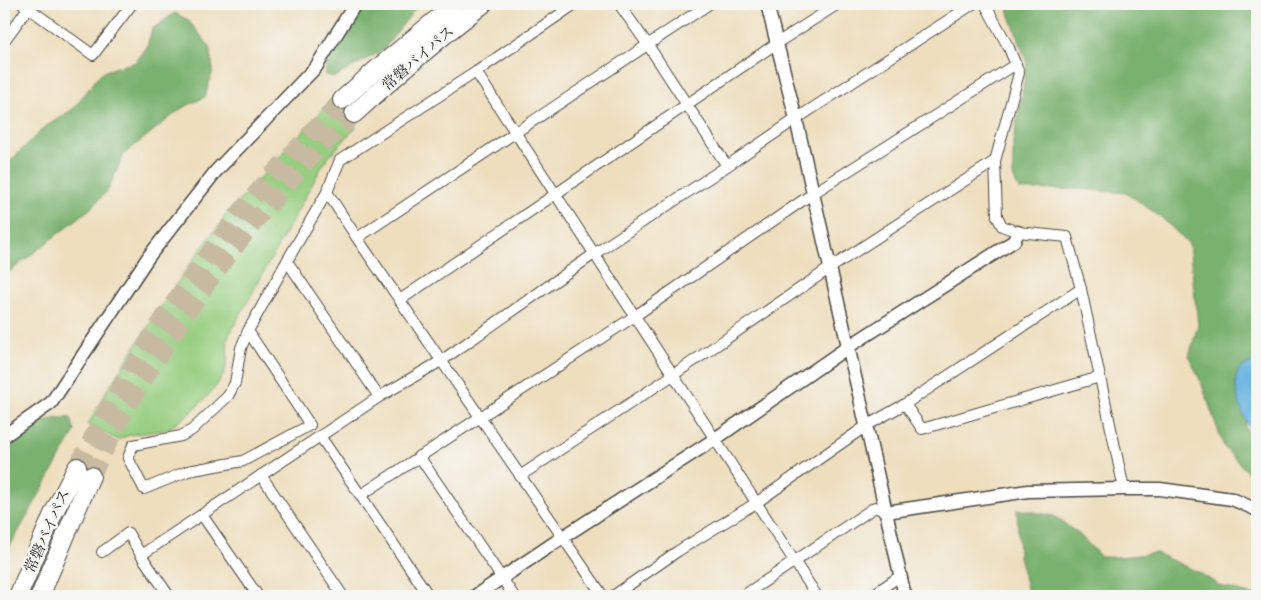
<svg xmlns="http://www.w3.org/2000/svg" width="1261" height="600" font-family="Vollkorn,'Noto Serif JP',serif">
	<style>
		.green { fill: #97ce80; stroke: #617c56 }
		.forest { fill: #79b16e; stroke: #526e4c }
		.water { fill: #66b2df; stroke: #486e85 }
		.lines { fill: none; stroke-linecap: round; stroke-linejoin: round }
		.trunk-tunnel { stroke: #c7baa1; stroke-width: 18; stroke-dasharray: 18 9; stroke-linecap: butt }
		.minor-casing { stroke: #484641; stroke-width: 12 }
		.tertiary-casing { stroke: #484641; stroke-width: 15 }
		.trunk-casing { stroke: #484641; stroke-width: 20 }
		.minor { stroke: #fff; stroke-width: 10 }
		.tertiary { stroke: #fff; stroke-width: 12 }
		.trunk { stroke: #fff; stroke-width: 18 }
		.labels { text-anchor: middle; stroke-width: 5; stroke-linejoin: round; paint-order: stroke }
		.street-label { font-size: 15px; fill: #2b2b2b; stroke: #f6f6f2 }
	</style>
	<rect width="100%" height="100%" fill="#f6f6f2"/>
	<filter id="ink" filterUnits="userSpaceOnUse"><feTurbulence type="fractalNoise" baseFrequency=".02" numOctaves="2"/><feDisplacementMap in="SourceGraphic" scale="10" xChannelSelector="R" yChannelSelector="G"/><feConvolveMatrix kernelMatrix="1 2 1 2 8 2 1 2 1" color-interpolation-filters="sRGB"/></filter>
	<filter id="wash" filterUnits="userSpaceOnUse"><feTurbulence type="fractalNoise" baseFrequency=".0096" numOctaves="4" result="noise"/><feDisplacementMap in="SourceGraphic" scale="20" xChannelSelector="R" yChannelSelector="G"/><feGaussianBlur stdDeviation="1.12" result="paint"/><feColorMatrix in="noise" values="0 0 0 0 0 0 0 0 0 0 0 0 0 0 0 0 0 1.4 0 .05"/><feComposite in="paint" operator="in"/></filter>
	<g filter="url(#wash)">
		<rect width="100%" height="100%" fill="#eedebe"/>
		<!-- green -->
		<path class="green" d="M331,101L356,127L329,157L321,168L227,339C228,352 228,366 222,377C215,391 181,424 166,429C150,434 134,431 118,440L88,425L107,390L174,287L226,215Z"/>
		<!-- forest -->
		<g class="forest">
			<polygon points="363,4 419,4 383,50 335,77 325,75 328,60"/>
			<polygon points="1008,4 1257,4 1257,391 1248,397 1245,428 1257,442 1257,482 1224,447 1201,382 1189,356 1198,325 1189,244 1162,218 1127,193 1079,189 1019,190 1013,176 1013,141 1022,96 1027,63 1009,13"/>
			<polygon points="175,13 188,20 210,47 213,70 205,97 182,108 124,154 108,190 90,209 4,276 4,167 45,127 73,109 101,73 111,69 136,62 147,47 152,29"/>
			<polygon points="70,417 75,431 4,557 4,439 27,422"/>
			<polygon points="1017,509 1054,516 1080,535 1101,557 1120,557 1156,553 1200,573 1220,586 1257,596 1029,596 1019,556"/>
		</g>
		<!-- water -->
		<path class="water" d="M1254,362L1257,364V444C1250,428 1226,386 1240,369C1243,365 1249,364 1254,362Z"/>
	</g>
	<g filter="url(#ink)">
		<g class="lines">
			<!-- trunk-tunnel -->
			<g class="trunk-tunnel">
				<path d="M77,467C87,448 97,429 107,410C147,340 193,272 243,209C274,171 309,136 342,100"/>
				<polyline points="91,476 122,416 153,364 207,283 255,221 306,162 354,114"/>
			</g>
			<!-- minor casing -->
			<g class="minor-casing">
				<g id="minor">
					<polyline points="23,4 93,55 132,4"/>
					<polyline points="619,4 648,45 727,166"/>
					<polyline points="985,4 1009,48 1019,73 995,161 997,216 1002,226 1018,232 1067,237 1081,289 1124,489"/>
					<polyline points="4,41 31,4"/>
					<polyline points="476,72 817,596"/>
					<polyline points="327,192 357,238 603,596"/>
					<polyline points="357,238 709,4"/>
					<polyline points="287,261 379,397"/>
					<polyline points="400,300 777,43 838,4"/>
					<polyline points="248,331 310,425 243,461 188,471 144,489 128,458 133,445 181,436 192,430 228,396 235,383 241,348 248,331 287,261 327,192 340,160 476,72 575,4"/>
					<polyline points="905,404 922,429 1100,377"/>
					<polyline points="320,436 429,596"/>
					<polyline points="419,456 514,596"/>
					<polyline points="261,475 343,596"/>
					<polyline points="520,476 673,375 830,268 995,161"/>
					<polyline points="361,495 635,316 812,194 1016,64"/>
					<polyline points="202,515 258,596"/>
					<polyline points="102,552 128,533 141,555 169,596"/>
					<polyline points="141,555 379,397 441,361 594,254 727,166 796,119 973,4"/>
					<polyline points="613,596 678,551 756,503 866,426 905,404 1081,289"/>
					<polyline points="743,596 875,507 886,512"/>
					<polyline points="871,596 900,576"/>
				</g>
			</g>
			<!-- tertiary casing -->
			<g class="tertiary-casing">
				<g id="tertiary">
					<polyline points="767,4 796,119 886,512 1028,491 1124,489 1160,489 1232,499 1257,510"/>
					<polyline points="4,436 51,403 149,256 216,171 316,67 355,4"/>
					<polyline points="886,512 905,596"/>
					<polyline points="475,596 563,537 715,439 848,347 1014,241 1018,232"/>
				</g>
			</g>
			<!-- trunk casing -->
			<g class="trunk-casing">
				<g id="trunk">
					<polyline points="342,100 377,69 455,4"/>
					<path d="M354,114C396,75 438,39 483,4"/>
					<polyline points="18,596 54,512 77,467"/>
					<polyline points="40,596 91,476"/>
				</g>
			</g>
			<!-- minor -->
			<use href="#minor" class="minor"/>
			<!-- tertiary -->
			<use href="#tertiary" class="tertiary"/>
			<!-- trunk -->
			<use href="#trunk" class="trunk"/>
		</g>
	</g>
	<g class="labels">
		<!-- street labels -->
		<g class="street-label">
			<text transform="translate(418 58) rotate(-41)" y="5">常磐バイパス</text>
			<text transform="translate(47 531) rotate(-66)" y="5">常磐バイパス</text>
		</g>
	</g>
	<!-- margin -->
	<rect width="1261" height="600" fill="none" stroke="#f6f6f2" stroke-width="20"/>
</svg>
